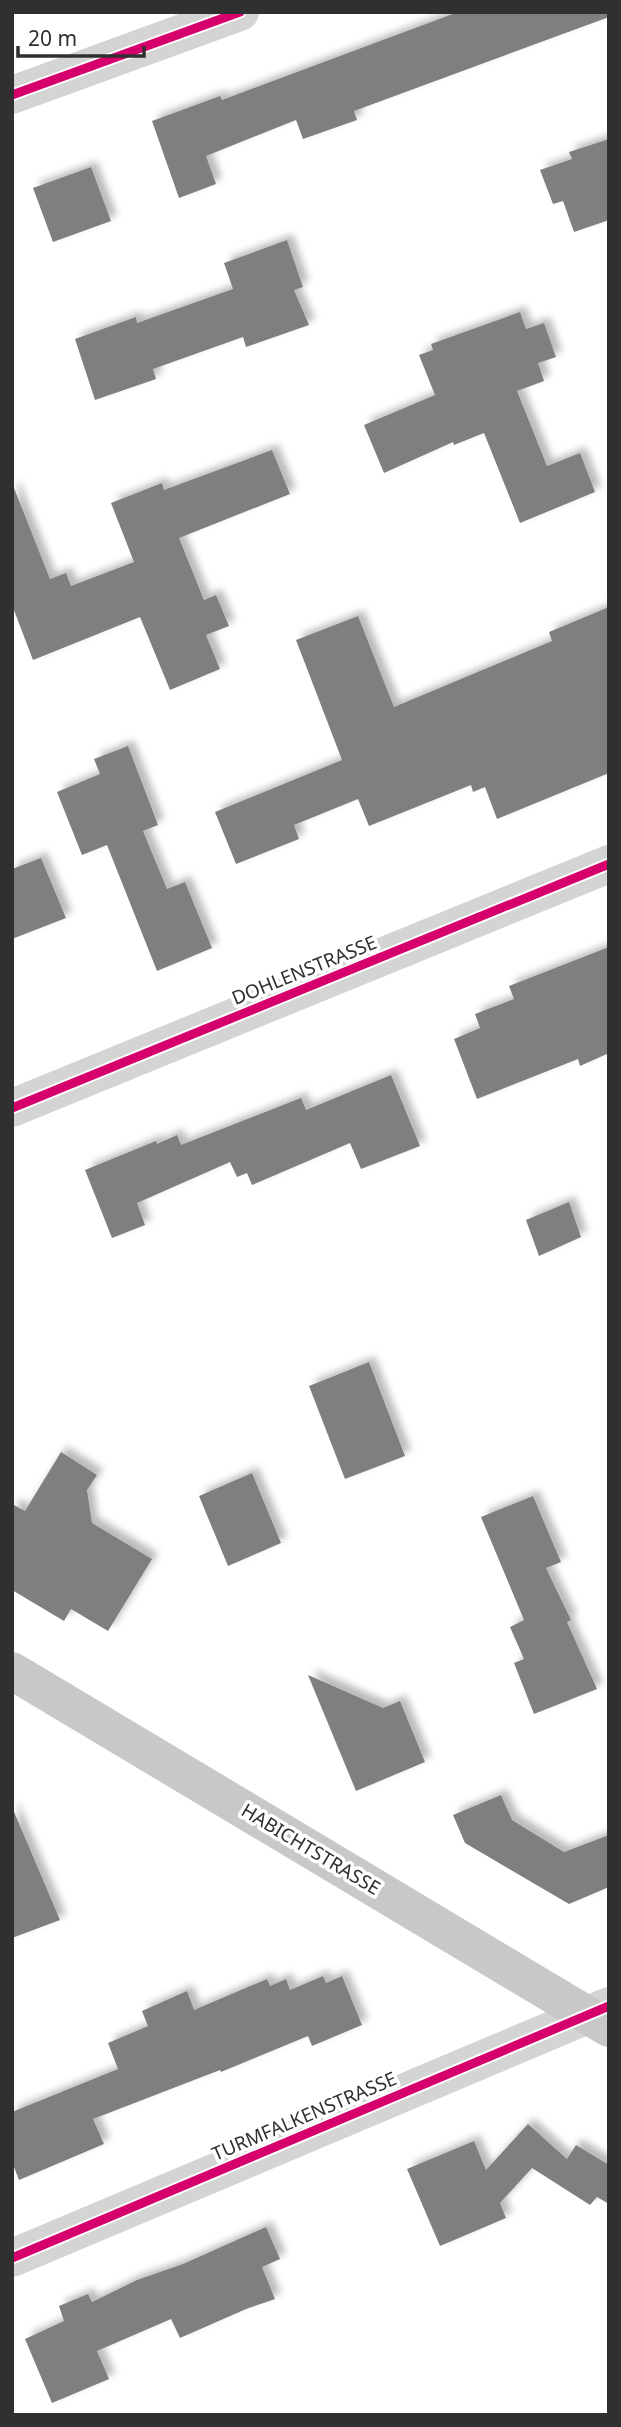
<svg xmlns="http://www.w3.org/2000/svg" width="621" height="2427" font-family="'Noto Sans',sans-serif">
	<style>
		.building { fill: #7f7f7f; filter: url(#shadow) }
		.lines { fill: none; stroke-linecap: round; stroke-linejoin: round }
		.minor { stroke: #d4d4d4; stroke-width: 38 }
		.major { stroke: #c8c8c8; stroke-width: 38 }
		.cycleway-casing { stroke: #fff; stroke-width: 13 }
		.cycleway { stroke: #d6006c; stroke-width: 9 }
		.labels { text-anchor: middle; stroke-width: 7; stroke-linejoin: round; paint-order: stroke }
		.street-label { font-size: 19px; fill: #303030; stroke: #fff }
	</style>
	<defs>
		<filter id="shadow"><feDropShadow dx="6" dy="-6" stdDeviation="3.5" flood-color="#0004"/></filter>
	</defs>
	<rect width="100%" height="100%" fill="#fff"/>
	<!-- building -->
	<g class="building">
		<polygon points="458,12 609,12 609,17 354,111 357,120 303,139 296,120 206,156 216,184 179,198 152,121 220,96 222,100"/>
		<polygon points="609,139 609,220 574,232 563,201 553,204 540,170 572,159 569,152"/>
		<polygon points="91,167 111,221 53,242 33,188"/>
		<polygon points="287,240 303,287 294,290 309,325 246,347 243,337 212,348 153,369 156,379 95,400 75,339 136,317 137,323 233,289 224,263"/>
		<polygon points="520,312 526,329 544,323 556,357 538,363 544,381 517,391 547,466 580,453 595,492 520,523 484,433 454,445 453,442 384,473 364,425 435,395 419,355 433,350 431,344"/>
		<polygon points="272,450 290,494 179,538 204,600 216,595 229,626 206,635 220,669 170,690 140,617 33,660 12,605 12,489 14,488 50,579 66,573 71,586 134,562 111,503 162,483 164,490"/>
		<polygon points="609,607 609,773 497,819 485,787 473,792 471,785 369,826 358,799 294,825 299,839 236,864 215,812 342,760 296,640 358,616 394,707 552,641 549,632"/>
		<polygon points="128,746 158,825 143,831 167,889 185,882 212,948 157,971 107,845 82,855 57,792 100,774 94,759"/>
		<polygon points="41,858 66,918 12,939 12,869"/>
		<polygon points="609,947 609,1053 580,1066 578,1059 477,1099 454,1039 480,1028 475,1014 514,999 509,986"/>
		<polygon points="391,1075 420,1146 361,1169 350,1143 252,1185 247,1173 237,1177 230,1162 137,1203 145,1225 112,1238 85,1170 156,1141 157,1144 177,1135 181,1145 301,1098 306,1110"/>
		<polygon points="569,1202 581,1237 539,1256 526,1220"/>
		<polygon points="369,1362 405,1456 345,1479 309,1386"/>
		<polygon points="61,1452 97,1475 87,1490 92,1523 152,1559 108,1631 71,1609 64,1621 12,1590 12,1504 25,1511"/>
		<polygon points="252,1473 281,1543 228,1566 199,1496"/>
		<polygon points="533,1496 561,1562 546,1568 571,1620 567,1622 597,1689 534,1714 514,1663 524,1659 510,1627 524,1620 481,1517"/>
		<polygon points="308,1675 383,1708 400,1701 425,1762 356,1791"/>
		<polygon points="501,1795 512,1820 564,1852 609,1835 609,1887 569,1904 465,1843 453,1815"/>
		<polygon points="12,1807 60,1920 12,1938"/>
		<polygon points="323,1976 326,1983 342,1976 362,2025 312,2046 308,2036 221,2072 220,2070 93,2119 104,2144 19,2180 12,2162 12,2112 118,2069 108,2043 148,2026 142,2011 187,1991 194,2010 267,1979 270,1986 286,1979 290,1990"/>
		<polygon points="528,2124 567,2159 576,2145 609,2165 609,2204 597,2197 590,2205 532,2168 500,2203 506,2218 440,2246 407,2169 474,2141 486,2170"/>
		<polygon points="266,2227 280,2259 262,2267 275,2299 246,2309 180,2338 171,2319 97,2351 109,2379 52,2403 25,2339 64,2321 59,2306 88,2294 92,2302 137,2280 183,2264"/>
	</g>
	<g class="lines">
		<!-- minor -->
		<g class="minor">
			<polyline points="12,95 240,12"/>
			<polyline points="12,1108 609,864"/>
			<polyline points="12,2258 609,2006"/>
		</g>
		<!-- major -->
		<polyline class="major" points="12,1671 609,2028"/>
		<!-- cycleway casing -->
		<g class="cycleway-casing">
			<g id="cycleway">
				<polyline points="12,95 240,12"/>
				<polyline points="12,1108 609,864"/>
				<polyline points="12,2258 609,2006"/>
			</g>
		</g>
		<!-- cycleway -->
		<use href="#cycleway" class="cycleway"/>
	</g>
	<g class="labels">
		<!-- street labels -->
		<g class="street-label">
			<text transform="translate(304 970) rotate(-22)" y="7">DOHLENSTRASSE</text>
			<text transform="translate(311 1849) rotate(31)" y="7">HABICHTSTRASSE</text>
			<text transform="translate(304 2116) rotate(-23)" y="7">TURMFALKENSTRASSE</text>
		</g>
	</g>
	<!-- border -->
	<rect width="621" height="2427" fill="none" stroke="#303030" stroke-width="28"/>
	<!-- scale -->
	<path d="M18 46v10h126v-10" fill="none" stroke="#303030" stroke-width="3.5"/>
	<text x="28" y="46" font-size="21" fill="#303030" stroke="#ffffff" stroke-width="5" paint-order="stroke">20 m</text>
</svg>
